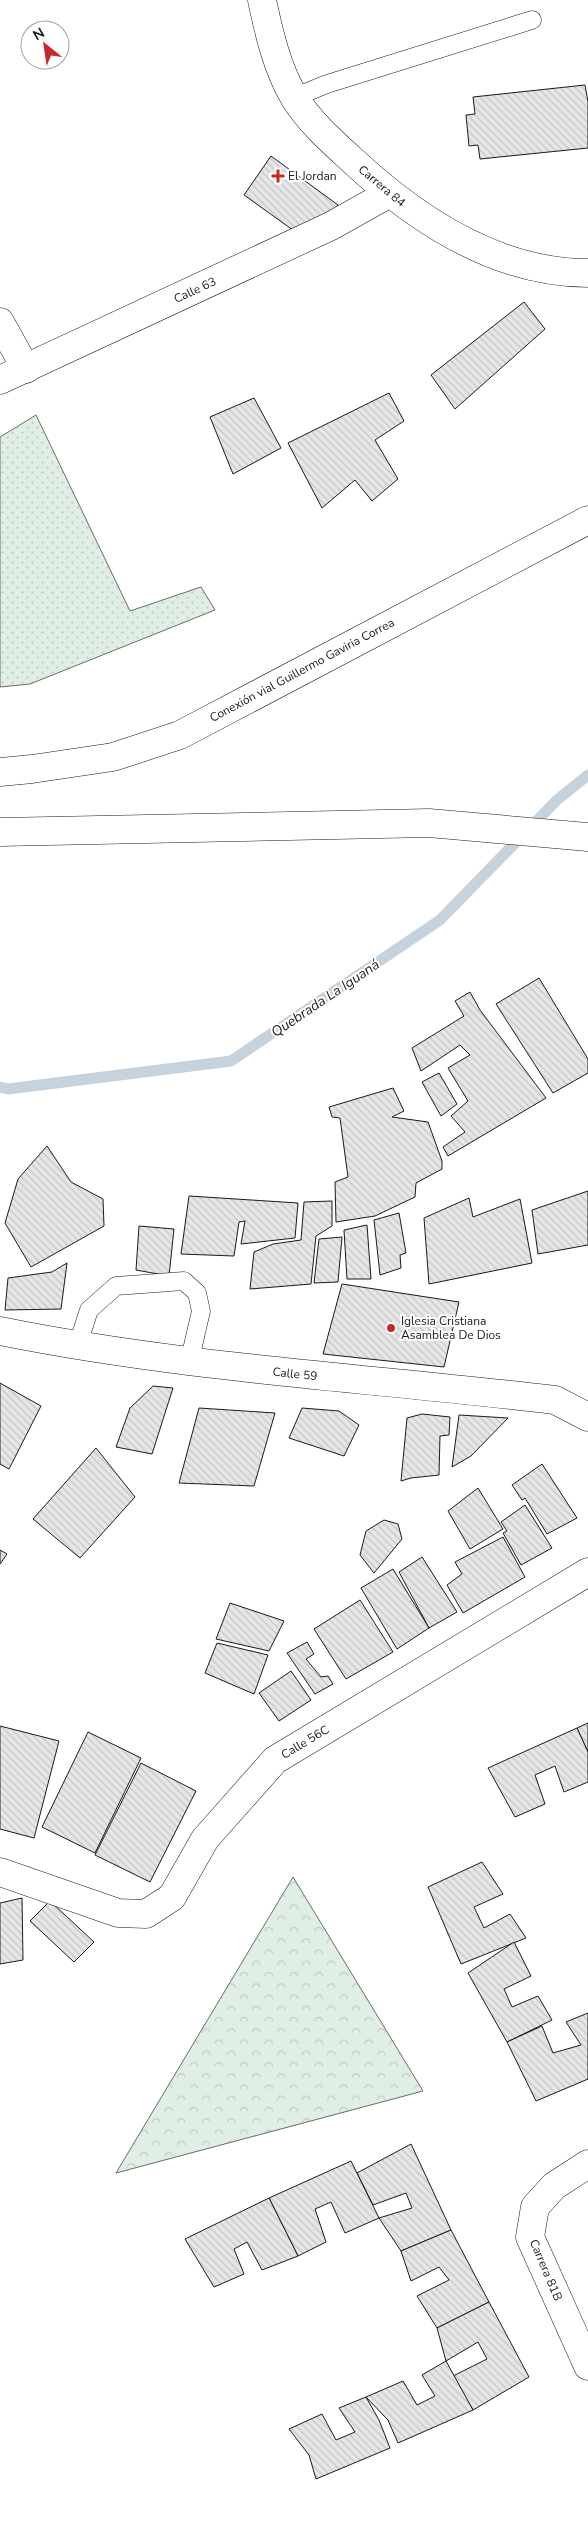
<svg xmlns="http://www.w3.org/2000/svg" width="588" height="2525" font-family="'Nunito Sans',sans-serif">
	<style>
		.forest { fill: url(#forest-crowns); stroke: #6a6a6a }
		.park { fill: url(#park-dots); stroke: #6a6a6a }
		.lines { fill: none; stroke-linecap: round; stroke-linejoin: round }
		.stream { stroke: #c6d2dc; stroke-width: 11 }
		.building { fill: url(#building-back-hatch); stroke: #1a1a1a }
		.lane-casing { stroke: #1a1a1a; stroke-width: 19 }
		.street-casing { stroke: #1a1a1a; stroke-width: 29 }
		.secondary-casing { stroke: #1a1a1a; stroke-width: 29 }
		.highway-casing { stroke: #1a1a1a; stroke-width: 29 }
		.lane { stroke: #fff; stroke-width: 18 }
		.street { stroke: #fff; stroke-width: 28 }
		.secondary { stroke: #fff; stroke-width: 28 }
		.highway { stroke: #fff; stroke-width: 28 }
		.poi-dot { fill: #c62828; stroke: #fff; stroke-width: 2 }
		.labels { text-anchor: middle; stroke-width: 4; stroke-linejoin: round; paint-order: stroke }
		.poi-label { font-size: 12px; fill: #1a1a1a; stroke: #fff; text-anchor: start }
		.street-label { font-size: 12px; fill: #1a1a1a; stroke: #fff }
		.water-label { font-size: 14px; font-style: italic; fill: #1a1a1a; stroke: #fff }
	</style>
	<defs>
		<pattern id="forest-crowns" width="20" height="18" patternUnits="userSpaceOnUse" patternTransform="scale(1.25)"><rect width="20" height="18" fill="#e0efe3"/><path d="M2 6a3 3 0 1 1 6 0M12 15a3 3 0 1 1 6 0" fill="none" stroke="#c0ccc2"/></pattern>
		<pattern id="park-dots" width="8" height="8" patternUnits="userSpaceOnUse" patternTransform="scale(1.25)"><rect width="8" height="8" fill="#e0efe3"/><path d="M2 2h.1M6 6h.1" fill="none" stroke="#c0ccc2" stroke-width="1.8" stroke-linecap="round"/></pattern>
		<pattern id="building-back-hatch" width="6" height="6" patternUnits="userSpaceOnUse" patternTransform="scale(1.25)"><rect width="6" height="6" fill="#e6e6e6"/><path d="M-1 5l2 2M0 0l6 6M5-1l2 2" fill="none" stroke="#c5c5c5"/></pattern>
	</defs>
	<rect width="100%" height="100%" fill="#fff"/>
	<!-- forest -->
	<polygon class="forest" points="293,1877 423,2091 116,2173"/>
	<!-- park -->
	<polygon class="park" points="36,415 130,611 201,587 215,610 30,684 0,687 0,437"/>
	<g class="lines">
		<!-- stream -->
		<polyline class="stream" points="0,1087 8,1089 231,1061 440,920 557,800 588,775"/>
	</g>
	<!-- building -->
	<g class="building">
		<polygon points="585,85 588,102 588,148 480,159 478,145 469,146 466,115 475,114 473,97"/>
		<polygon points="271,156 338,205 322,227 297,233 244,195"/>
		<polygon points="524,302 545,329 455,409 431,375"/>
		<polygon points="389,393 404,421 375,440 398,479 372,501 355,480 322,508 288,443"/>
		<polygon points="254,398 281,448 233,474 210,417"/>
		<polygon points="539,978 588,1059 588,1073 553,1093 496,1004"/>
		<polygon points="470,992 480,1010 546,1098 448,1156 443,1147 465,1132 451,1116 468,1101 448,1068 470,1055 460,1045 421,1071 412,1048 464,1016 455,1001"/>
		<polygon points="439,1073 457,1104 441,1116 422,1082"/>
		<polygon points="393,1088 404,1111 392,1117 428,1122 442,1161 442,1169 416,1183 415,1197 375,1216 336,1222 335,1182 348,1177 340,1118 332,1117 329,1107"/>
		<polygon points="47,1146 71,1182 103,1199 104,1226 31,1267 5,1223 18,1179"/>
		<polygon points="588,1191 588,1245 538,1254 532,1210"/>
		<polygon points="189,1196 298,1203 295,1238 241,1244 245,1221 239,1222 234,1256 181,1254"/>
		<polygon points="469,1198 473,1217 520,1199 532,1263 429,1284 424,1218"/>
		<polygon points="332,1201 332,1226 316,1236 311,1284 250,1289 254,1252 273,1244 301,1240 304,1202"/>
		<polygon points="399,1213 406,1253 400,1255 401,1268 380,1275 374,1220"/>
		<polygon points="367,1225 371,1279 347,1279 344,1230"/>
		<polygon points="139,1226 174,1229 169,1276 136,1270"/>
		<polygon points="342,1237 338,1282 314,1283 319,1239"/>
		<polygon points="67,1263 61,1309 5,1310 8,1278 52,1272"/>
		<polygon points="342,1284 459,1302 444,1367 323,1354"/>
		<polygon points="0,1383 41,1406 9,1469 0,1464"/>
		<polygon points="153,1386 173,1388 152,1454 116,1447 130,1408"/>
		<polygon points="199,1408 275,1413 254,1486 179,1483"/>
		<polygon points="302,1408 339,1411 359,1425 344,1456 289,1438"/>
		<polygon points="422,1414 450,1417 449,1435 440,1436 439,1475 411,1478 401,1481 407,1418"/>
		<polygon points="459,1415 508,1418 471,1456 452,1467"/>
		<polygon points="96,1448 135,1497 80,1558 33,1519"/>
		<polygon points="542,1464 577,1518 547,1534 525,1498 522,1500 512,1485"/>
		<polygon points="478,1488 503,1529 470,1549 448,1511"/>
		<polygon points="525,1505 552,1548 521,1565 503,1533 507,1531 501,1522"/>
		<polygon points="384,1520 398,1524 402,1539 374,1573 360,1555 366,1531"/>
		<polygon points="503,1537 525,1577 463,1613 447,1585 462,1574 455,1562"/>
		<polygon points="0,1550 7,1554 0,1564"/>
		<polygon points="422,1557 457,1612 429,1628 399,1572"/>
		<polygon points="393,1569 429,1628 397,1649 361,1588"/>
		<polygon points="360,1600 393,1652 346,1679 314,1629"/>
		<polygon points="230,1603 284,1621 269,1651 216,1639"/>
		<polygon points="307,1642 314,1654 306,1659 321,1677 328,1676 333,1684 315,1694 287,1653"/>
		<polygon points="217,1643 268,1655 254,1694 205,1673"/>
		<polygon points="291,1671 311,1700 279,1721 259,1693"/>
		<polygon points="588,1723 588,1752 577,1728"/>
		<polygon points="0,1726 59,1741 34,1838 0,1829"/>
		<polygon points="577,1728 588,1752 588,1782 564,1792 555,1766 535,1775 545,1804 515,1817 488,1768"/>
		<polygon points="88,1732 141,1758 95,1853 42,1827"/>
		<polygon points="141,1763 196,1791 150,1882 95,1855"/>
		<polygon points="482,1862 503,1894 474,1907 484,1928 510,1914 526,1938 461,1964 428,1887"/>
		<polygon points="22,1898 23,1960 0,1964 0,1903"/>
		<polygon points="50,1901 94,1942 74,1962 30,1921"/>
		<polygon points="514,1942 531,1976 504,1989 512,2007 538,1996 552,2020 507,2042 468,1973"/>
		<polygon points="588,2013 588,2079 536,2101 507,2042 542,2026 553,2053 581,2045 566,2022"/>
		<polygon points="411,2144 451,2230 401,2251 379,2218 412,2208 406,2193 373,2205 357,2173"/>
		<polygon points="351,2161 379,2218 345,2233 331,2202 315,2209 326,2242 298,2256 269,2198"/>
		<polygon points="269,2198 298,2256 262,2270 247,2242 234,2249 244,2274 214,2287 185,2239"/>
		<polygon points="451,2230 489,2302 437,2328 417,2296 449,2280 439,2267 411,2281 401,2251"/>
		<polygon points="489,2302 529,2377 473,2410 453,2376 487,2359 478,2342 446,2361 437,2328"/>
		<polygon points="446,2361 473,2410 398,2443 388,2420 366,2397 403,2381 417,2405 435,2396 422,2375"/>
		<polygon points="366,2397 379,2420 390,2448 316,2479 309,2455 289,2429 322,2414 336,2440 355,2432 339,2408"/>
	</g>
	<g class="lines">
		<!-- lane casing -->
		<g class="lane-casing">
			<g id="lane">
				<polyline points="295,97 327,84 532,20"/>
				<polyline points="77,1347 89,1310 116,1286 184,1281 197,1293 201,1311 189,1363"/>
			</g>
		</g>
		<!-- street casing -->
		<g class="street-casing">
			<g id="street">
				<polyline points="0,322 26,369"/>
				<polyline points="0,380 331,226 388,194"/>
				<path d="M0,1331C183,1368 370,1378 555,1400L588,1417"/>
				<polyline points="0,1872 118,1913 146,1914 172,1897 205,1839 275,1760 588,1572"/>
				<polyline points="588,2164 554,2186 535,2207 530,2237 588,2366"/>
			</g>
		</g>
		<!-- secondary casing -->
		<g class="secondary-casing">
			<path id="secondary" d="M262,0C269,33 277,68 294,97C309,121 330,140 351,159C415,219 496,273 588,273"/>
		</g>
		<!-- highway casing -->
		<g class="highway-casing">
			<g id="highway">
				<polyline points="0,772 32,769 113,757 180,735 588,520"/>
				<polyline points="0,832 429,823 588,837"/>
			</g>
		</g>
		<!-- lane -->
		<use href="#lane" class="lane"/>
		<!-- street -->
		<use href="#street" class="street"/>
		<!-- secondary -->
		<use href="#secondary" class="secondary"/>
		<!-- highway -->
		<use href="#highway" class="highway"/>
	</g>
	<!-- markers -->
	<g class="poi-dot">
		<path d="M275.5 168.5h5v5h5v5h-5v5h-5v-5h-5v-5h5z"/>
		<circle cx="391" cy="1328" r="5"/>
	</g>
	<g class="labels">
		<!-- poi labels -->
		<g class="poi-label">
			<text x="288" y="180">El Jordan</text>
			<text x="401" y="1325">Iglesia Cristiana<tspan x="401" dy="14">Asamblea De Dios</tspan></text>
		</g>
		<!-- street labels -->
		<g class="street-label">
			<text transform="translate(382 186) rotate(40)" y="4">Carrera 84</text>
			<text transform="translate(195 290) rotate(-25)" y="4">Calle 63</text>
			<text transform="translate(302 670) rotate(-28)" y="4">Conexión vial Guillermo Gaviria Correa</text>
			<text transform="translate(295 1374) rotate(6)" y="4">Calle 59</text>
			<text transform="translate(305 1742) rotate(-31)" y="4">Calle 56C</text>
			<text transform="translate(546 2270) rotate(67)" y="4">Carrera 81B</text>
		</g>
		<!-- water labels -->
		<g class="water-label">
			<text transform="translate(325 998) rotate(-34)" y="5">Quebrada La Iguaná</text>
		</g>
	</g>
	<!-- north arrow -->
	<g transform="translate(45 45) rotate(330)"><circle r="24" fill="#ffffff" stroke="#a3a3a3"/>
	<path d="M0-4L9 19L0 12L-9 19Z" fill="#c62828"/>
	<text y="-8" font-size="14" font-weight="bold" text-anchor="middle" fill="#1a1a1a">N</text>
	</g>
</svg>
